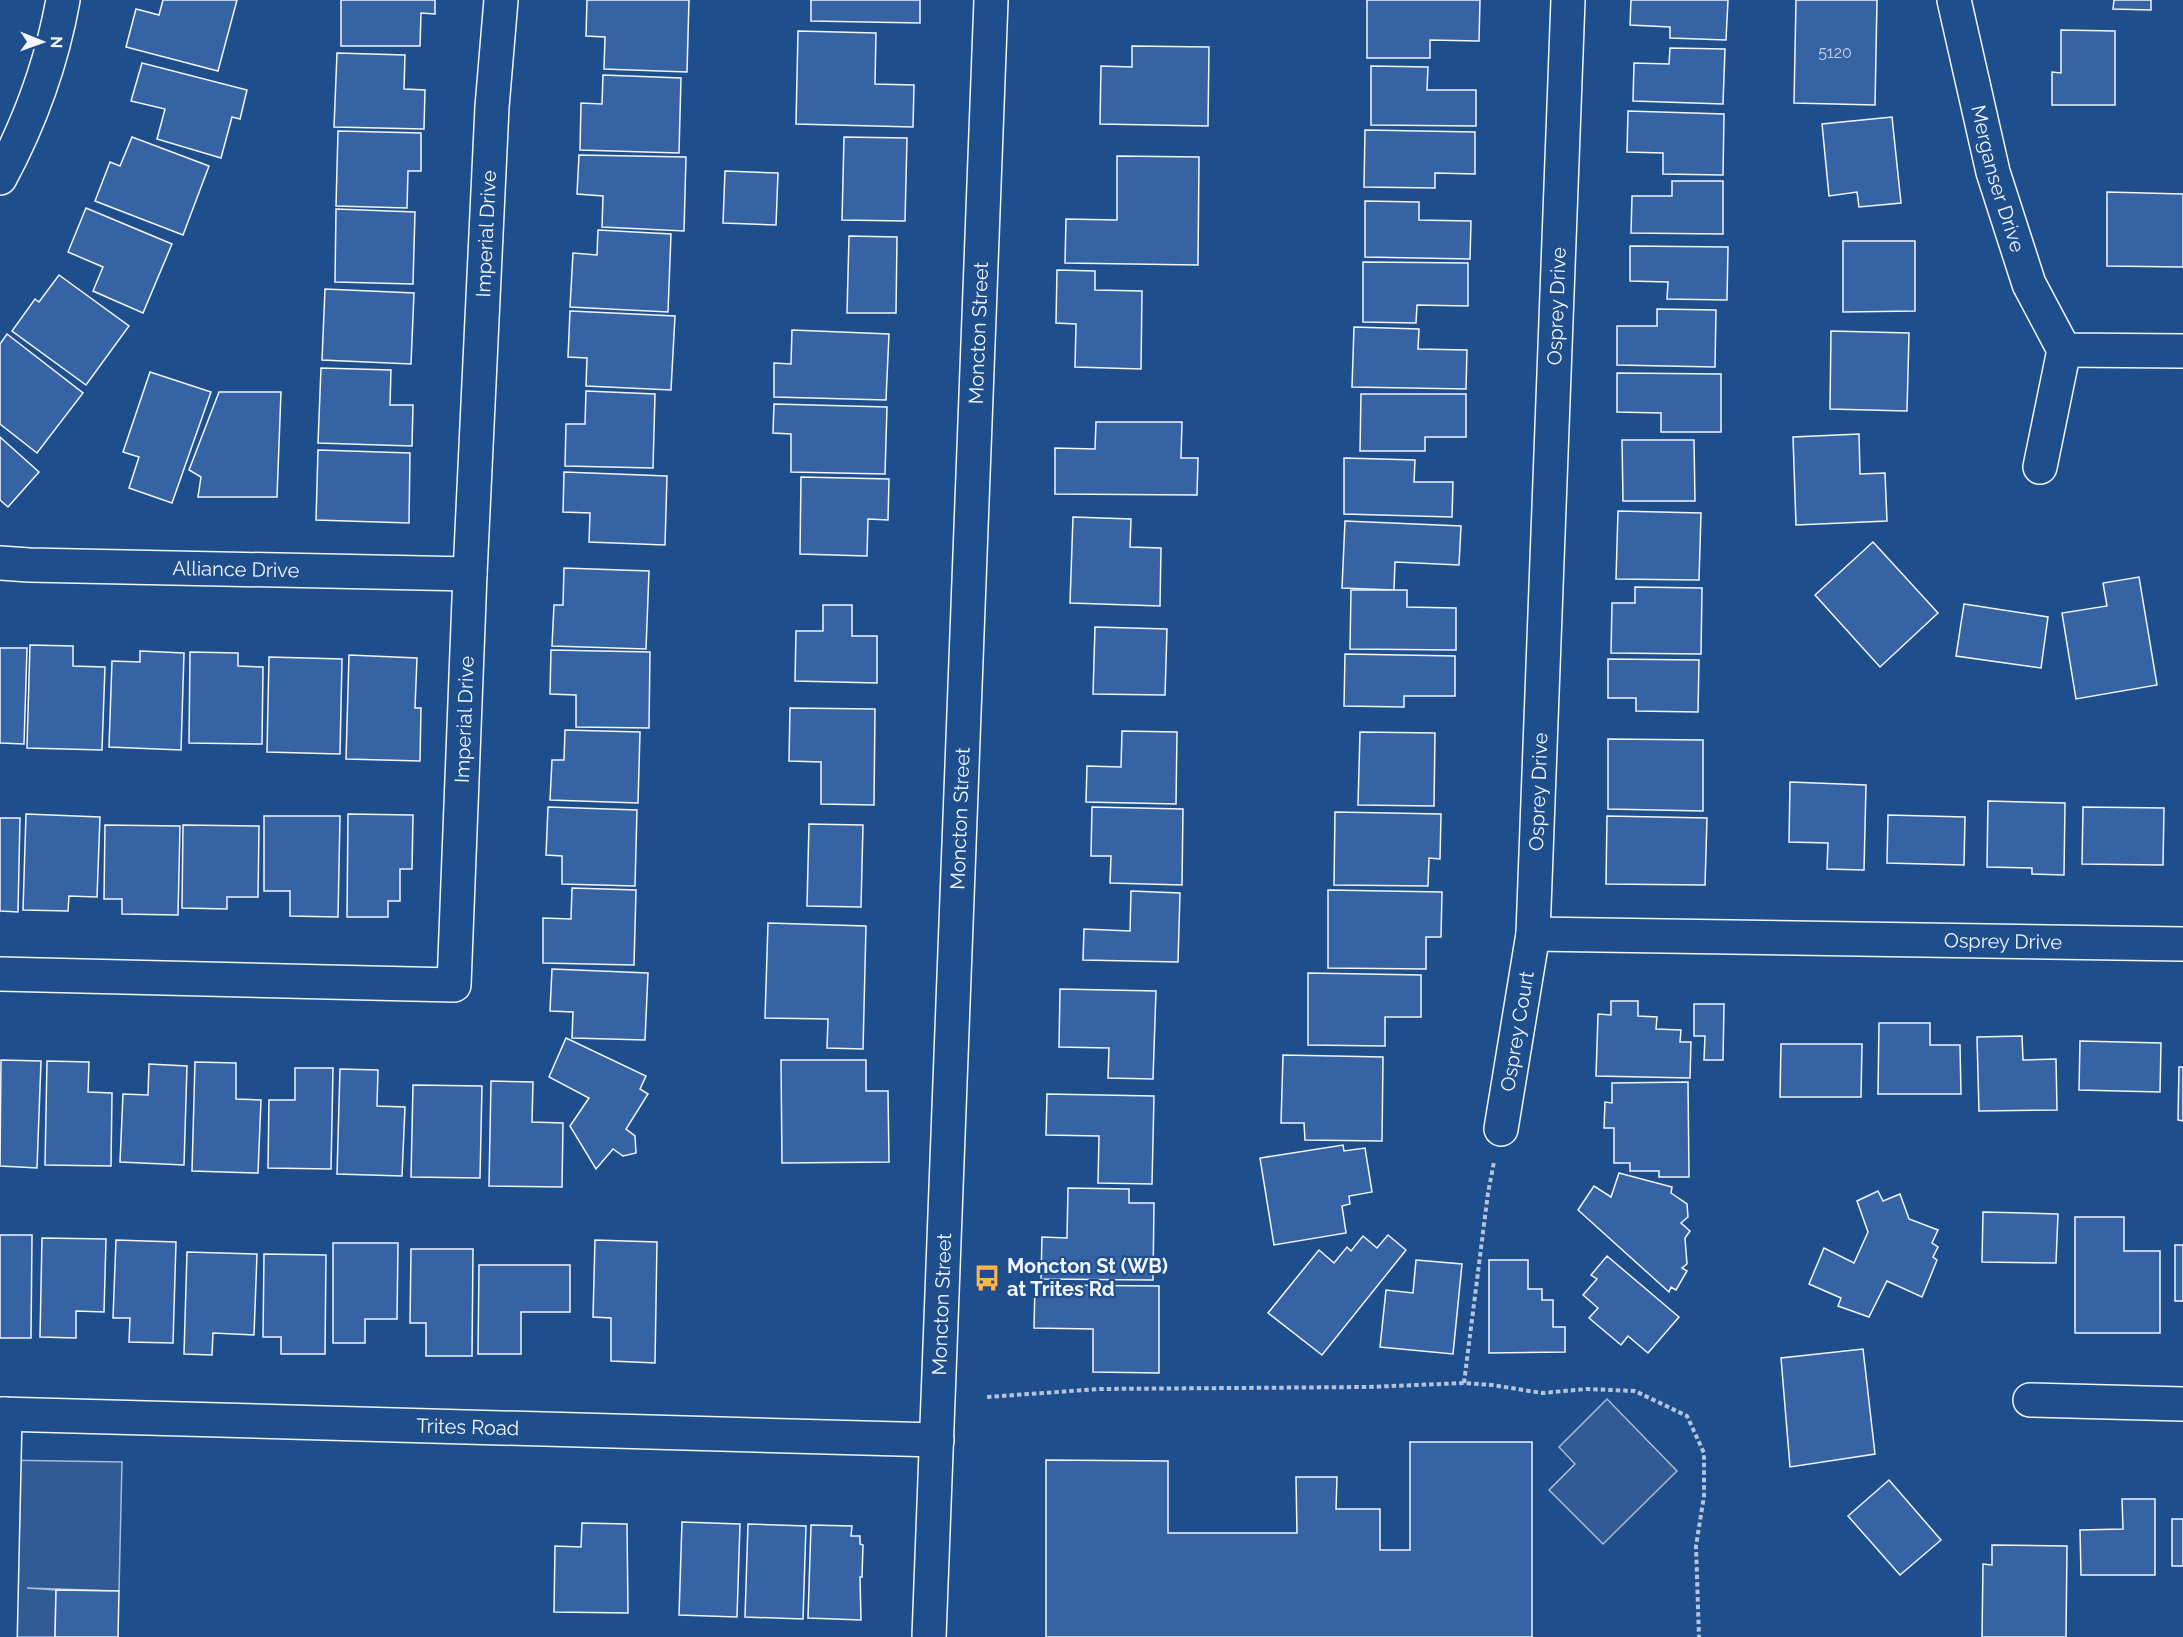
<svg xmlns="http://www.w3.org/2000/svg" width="2183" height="1637" font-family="Raleway,sans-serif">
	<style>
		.parking { fill: #305b95; stroke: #a8bbd7; stroke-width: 1.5 }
		.building { fill: #3563a3; stroke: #f2f6ff; stroke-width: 1.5 }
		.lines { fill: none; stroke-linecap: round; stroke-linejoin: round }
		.minor-casing { stroke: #f2f6ff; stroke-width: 36 }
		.path { stroke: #b3c4dc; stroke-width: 4; stroke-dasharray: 4.5 3; stroke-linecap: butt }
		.minor { stroke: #1f4e8c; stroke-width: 33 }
		.labels { text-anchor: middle; stroke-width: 4.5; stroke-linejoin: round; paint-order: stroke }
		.number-label { font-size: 16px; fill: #c3d1e8 }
		.street-label { font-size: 20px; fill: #f2f6ff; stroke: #1f4e8c }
		.poi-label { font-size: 20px; font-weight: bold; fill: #f2f6ff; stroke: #1f4e8c; text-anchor: start }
	</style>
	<rect width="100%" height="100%" fill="#1f4e8c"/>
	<!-- parking -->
	<g class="parking">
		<polygon points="1607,1399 1677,1471 1603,1544 1549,1490 1575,1464 1559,1447"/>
		<polygon points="0,1460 122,1462 119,1591 27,1588 56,1590 55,1637 0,1637"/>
	</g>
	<!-- building -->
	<g class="building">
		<polygon points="163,0 237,0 218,71 126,47 136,9 159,15"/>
		<polygon points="341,0 435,0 435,14 421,13 420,46 341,46"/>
		<polygon points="587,0 689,0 687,72 604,69 605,37 586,36"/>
		<polygon points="811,0 920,0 920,23 811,21"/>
		<polygon points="1367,0 1480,0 1479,41 1430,40 1430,58 1367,58"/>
		<polygon points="1631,0 1728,0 1726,40 1670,38 1670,27 1630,25"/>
		<polygon points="1796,0 1877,0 1875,105 1794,103"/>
		<polygon points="2114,0 2151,0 2151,10 2113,9"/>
		<polygon points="2061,30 2115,31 2115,105 2052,105 2052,72 2061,73"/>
		<polygon points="798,31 876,33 875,84 914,85 913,127 796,124"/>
		<polygon points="1132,46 1209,47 1208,126 1100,124 1101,66 1132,67"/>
		<polygon points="1670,48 1725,49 1723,104 1633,101 1634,63 1669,64"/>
		<polygon points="337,53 405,55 404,89 425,90 424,129 334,127"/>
		<polygon points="142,63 247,90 240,119 232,117 221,158 157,139 165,109 131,101"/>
		<polygon points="1371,66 1428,67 1427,90 1476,90 1476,126 1371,125"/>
		<polygon points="603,75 681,78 679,153 580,150 581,103 602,104"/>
		<polygon points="1628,111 1724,114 1723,175 1663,174 1663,153 1627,152"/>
		<polygon points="1892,117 1901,203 1859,207 1857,192 1829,196 1822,124"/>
		<polygon points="1365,130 1475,132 1475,174 1435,173 1435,188 1364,187"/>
		<polygon points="338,131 421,133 421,171 408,171 407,208 336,206"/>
		<polygon points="132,137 209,166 183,235 95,201 110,162 120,166"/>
		<polygon points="844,137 907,138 905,221 842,220"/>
		<polygon points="579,155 686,157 684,231 602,227 603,196 577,194"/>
		<polygon points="1117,156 1199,157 1198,265 1065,263 1066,219 1117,220"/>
		<polygon points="725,171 778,173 776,225 723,223"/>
		<polygon points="1672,181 1723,181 1723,234 1631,233 1632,196 1672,196"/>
		<polygon points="2107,192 2183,194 2183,267 2107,266"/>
		<polygon points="1365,201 1419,202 1419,220 1471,221 1470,259 1365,257"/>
		<polygon points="86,208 172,244 143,313 93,291 103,267 68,252"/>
		<polygon points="336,209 415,212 413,284 335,282"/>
		<polygon points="598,230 671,234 668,312 570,307 573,253 597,255"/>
		<polygon points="849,236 897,237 896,313 847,313"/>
		<polygon points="1843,241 1915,241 1915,311 1843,312"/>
		<polygon points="1630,246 1728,247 1727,300 1667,299 1668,282 1630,281"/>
		<polygon points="1363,262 1468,263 1468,306 1417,305 1416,323 1363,322"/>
		<polygon points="1057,270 1095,271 1095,290 1142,291 1141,369 1075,367 1076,324 1056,323"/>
		<polygon points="59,275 129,326 86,385 12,331 35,299 39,302"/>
		<polygon points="325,289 414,293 411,364 322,360"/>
		<polygon points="1657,309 1716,310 1715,367 1617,365 1617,326 1657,326"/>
		<polygon points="570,311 675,316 671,390 586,386 587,358 568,357"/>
		<polygon points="1354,327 1419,329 1418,349 1467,350 1466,389 1352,387"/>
		<polygon points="792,330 889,334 886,400 774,397 774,363 791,364"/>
		<polygon points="1831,331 1909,333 1907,411 1830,409"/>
		<polygon points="7,334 83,393 37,453 0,424 0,344"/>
		<polygon points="321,368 391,370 390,405 413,405 412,446 318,443"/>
		<polygon points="150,372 211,392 172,503 129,488 139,457 123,452"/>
		<polygon points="1617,373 1721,374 1721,432 1661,432 1661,413 1617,412"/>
		<polygon points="586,391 655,394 653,468 565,466 566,424 585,424"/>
		<polygon points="219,392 281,392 277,497 198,497 201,477 189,470"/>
		<polygon points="1361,394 1466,394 1466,437 1425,437 1425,451 1360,451"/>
		<polygon points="774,404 887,407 885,474 791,472 791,434 773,433"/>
		<polygon points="1096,422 1182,422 1181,458 1198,458 1197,495 1055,494 1055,448 1095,449"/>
		<polygon points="1859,434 1860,474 1885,473 1887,521 1796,525 1793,437"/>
		<polygon points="0,437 39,472 8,507 0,500"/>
		<polygon points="1622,440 1694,440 1695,501 1623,501"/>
		<polygon points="318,450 410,453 409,523 316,520"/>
		<polygon points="1344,458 1415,460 1414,482 1453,482 1452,517 1344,514"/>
		<polygon points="564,472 667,476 665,545 589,542 590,513 563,512"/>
		<polygon points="801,477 889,479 888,520 868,519 867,556 800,554"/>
		<polygon points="1618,511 1701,513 1699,580 1616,579"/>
		<polygon points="1073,517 1131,519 1130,547 1161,548 1160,606 1070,603"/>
		<polygon points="1345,521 1461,526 1459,565 1395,562 1394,590 1342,588"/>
		<polygon points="1873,542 1938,613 1880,667 1815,595"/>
		<polygon points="564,568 649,571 646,649 552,646 554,605 563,605"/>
		<polygon points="2139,577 2157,685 2076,699 2062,613 2107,606 2103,583"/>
		<polygon points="1635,587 1702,588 1701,654 1611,653 1612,603 1635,603"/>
		<polygon points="1351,590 1407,590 1407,607 1456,608 1456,650 1350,649"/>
		<polygon points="1964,604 2048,617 2041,668 1956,656"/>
		<polygon points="823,605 852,605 852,636 877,636 877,683 795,681 796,631 823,631"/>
		<polygon points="1095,627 1167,629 1165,695 1093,694"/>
		<polygon points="30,645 73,646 73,666 105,667 102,750 27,748"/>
		<polygon points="0,648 27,648 24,744 0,743"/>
		<polygon points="551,650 650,652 649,728 576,727 576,695 550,694"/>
		<polygon points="140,651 184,653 181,750 109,747 112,661 140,662"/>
		<polygon points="190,652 238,653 238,666 263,667 262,744 189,743"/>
		<polygon points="1345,654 1455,656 1455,696 1404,696 1404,707 1344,706"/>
		<polygon points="349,655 417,658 415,708 421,708 420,761 346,759"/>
		<polygon points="269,657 342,659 340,754 267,752"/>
		<polygon points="1608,659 1699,660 1698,712 1636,711 1636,698 1608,698"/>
		<polygon points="790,708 875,709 874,805 821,804 821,762 789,761"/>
		<polygon points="565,730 640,732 638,803 550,800 552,760 564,760"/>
		<polygon points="1122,731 1177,732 1176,804 1086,802 1087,766 1121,767"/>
		<polygon points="1360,732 1435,733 1434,806 1358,805"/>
		<polygon points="1608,739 1703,740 1703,811 1608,809"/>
		<polygon points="1790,782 1866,785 1864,870 1827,869 1828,843 1789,842"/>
		<polygon points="1988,801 2065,803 2064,875 2032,874 2032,868 1987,867"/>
		<polygon points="548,807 637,810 635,886 562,884 562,856 546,855"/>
		<polygon points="1092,807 1183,809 1182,885 1110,883 1111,856 1091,856"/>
		<polygon points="2083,807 2164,808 2163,865 2082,864"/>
		<polygon points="1335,812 1441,814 1440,859 1429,858 1428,886 1334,885"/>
		<polygon points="26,814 100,817 97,897 69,896 68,911 23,910"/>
		<polygon points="348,814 413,815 412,869 400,869 400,901 388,901 388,917 347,917"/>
		<polygon points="1888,815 1965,817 1964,865 1887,863"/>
		<polygon points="264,816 340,816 338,917 290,916 290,891 264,891"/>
		<polygon points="1607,816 1707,818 1705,885 1606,884"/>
		<polygon points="0,818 20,818 18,912 0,911"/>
		<polygon points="809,824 863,825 861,907 807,906"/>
		<polygon points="105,825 180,826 178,915 122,914 122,899 104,899"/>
		<polygon points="183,825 259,826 258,897 227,897 227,909 182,908"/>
		<polygon points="572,888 636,890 634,965 543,963 543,918 571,919"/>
		<polygon points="1328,890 1442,892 1441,937 1426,937 1426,969 1328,968"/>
		<polygon points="1131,891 1180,893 1178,962 1083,960 1084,929 1130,931"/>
		<polygon points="768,923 866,926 863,1049 827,1048 828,1019 765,1018"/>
		<polygon points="552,969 648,973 645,1040 572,1038 573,1012 550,1011"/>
		<polygon points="1308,973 1421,975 1421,1017 1385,1017 1385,1046 1308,1045"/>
		<polygon points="1060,989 1156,991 1153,1079 1108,1078 1109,1048 1059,1047"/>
		<polygon points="1611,1001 1638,1001 1638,1016 1657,1017 1656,1029 1681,1030 1680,1042 1691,1042 1690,1078 1596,1076 1598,1014 1611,1015"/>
		<polygon points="1694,1004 1724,1004 1723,1060 1704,1060 1705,1036 1694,1036"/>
		<polygon points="1879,1023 1930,1023 1930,1045 1960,1045 1961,1094 1878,1094"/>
		<polygon points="2022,1036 2023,1060 2056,1059 2057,1110 1979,1111 1977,1037"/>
		<polygon points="566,1038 646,1076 640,1089 648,1094 626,1129 635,1136 636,1153 623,1156 613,1149 596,1169 570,1126 589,1098 549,1077"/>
		<polygon points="2080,1041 2161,1043 2160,1092 2079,1090"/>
		<polygon points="1781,1044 1862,1044 1861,1097 1780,1097"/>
		<polygon points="1283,1055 1383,1057 1382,1141 1305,1140 1304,1123 1281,1123"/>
		<polygon points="1,1060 41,1061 37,1168 0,1166"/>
		<polygon points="781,1060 866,1060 866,1091 888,1091 889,1162 782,1163"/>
		<polygon points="47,1061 89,1062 88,1092 112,1093 111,1166 45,1165"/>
		<polygon points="195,1062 236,1063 236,1099 261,1100 258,1173 192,1171"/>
		<polygon points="149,1064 187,1066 184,1165 120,1162 123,1094 148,1095"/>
		<polygon points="2179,1067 2183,1067 2183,1121 2178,1120"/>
		<polygon points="295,1068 333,1068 331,1169 268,1168 269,1100 295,1100"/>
		<polygon points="340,1069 378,1070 377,1106 405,1107 402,1176 337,1174"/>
		<polygon points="491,1081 533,1082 532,1122 563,1123 562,1187 489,1186"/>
		<polygon points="1688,1082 1689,1177 1659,1177 1659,1171 1630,1171 1630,1163 1614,1163 1614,1128 1604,1128 1605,1102 1612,1103 1612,1083"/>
		<polygon points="413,1085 482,1086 480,1178 411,1177"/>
		<polygon points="1047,1094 1154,1096 1152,1184 1098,1183 1099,1136 1046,1135"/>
		<polygon points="1343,1145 1344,1151 1365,1148 1372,1192 1349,1196 1350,1204 1342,1206 1346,1233 1274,1245 1260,1158"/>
		<polygon points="1619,1173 1672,1187 1671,1193 1687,1204 1688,1217 1681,1223 1690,1231 1685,1238 1687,1264 1682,1268 1687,1271 1676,1290 1671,1287 1669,1292 1578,1210 1594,1186 1611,1197"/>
		<polygon points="1068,1188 1129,1189 1129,1203 1154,1203 1153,1280 1041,1279 1042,1237 1067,1238"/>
		<polygon points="1878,1191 1883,1201 1900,1194 1909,1219 1938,1230 1932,1243 1938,1247 1933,1257 1937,1260 1922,1297 1887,1281 1869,1317 1838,1306 1841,1298 1809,1284 1824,1248 1854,1263 1868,1232 1857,1201"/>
		<polygon points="1983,1212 2058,1214 2056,1263 1982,1262"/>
		<polygon points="2075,1217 2124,1217 2124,1251 2160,1251 2160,1333 2075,1333"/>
		<polygon points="0,1235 32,1235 31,1338 0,1338"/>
		<polygon points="1388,1235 1406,1250 1322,1355 1268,1313 1319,1250 1334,1263 1347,1247 1351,1251 1363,1236 1377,1248"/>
		<polygon points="42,1238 106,1239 104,1312 76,1311 76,1338 40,1337"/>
		<polygon points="116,1240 176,1242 173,1343 129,1342 130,1318 113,1318"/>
		<polygon points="595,1240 657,1242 655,1363 611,1361 611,1318 593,1317"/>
		<polygon points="333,1243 398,1243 397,1319 365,1319 365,1343 333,1343"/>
		<rect x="2175" y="1245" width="8" height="56"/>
		<polygon points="411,1249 473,1249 472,1356 426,1356 426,1323 410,1323"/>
		<polygon points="187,1252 257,1254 254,1335 213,1333 212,1355 184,1354"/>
		<polygon points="264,1254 326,1255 325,1354 281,1354 281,1337 263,1337"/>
		<polygon points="1607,1256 1679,1317 1648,1353 1628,1336 1621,1345 1589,1318 1598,1308 1583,1295 1597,1279 1591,1275"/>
		<polygon points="1416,1260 1462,1264 1453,1354 1380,1347 1386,1290 1413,1293"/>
		<polygon points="1489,1260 1528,1260 1528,1289 1542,1289 1542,1300 1553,1300 1553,1327 1565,1327 1565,1352 1489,1353"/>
		<polygon points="479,1265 570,1265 570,1312 521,1312 521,1354 478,1354"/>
		<polygon points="1035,1285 1159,1286 1159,1373 1093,1372 1093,1329 1034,1328"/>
		<polygon points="1863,1349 1875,1454 1790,1467 1781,1358"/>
		<polygon points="1410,1442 1532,1442 1532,1637 1046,1637 1046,1460 1168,1461 1168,1533 1297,1533 1296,1477 1337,1477 1336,1509 1380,1509 1380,1550 1410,1550"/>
		<polygon points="1889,1480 1941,1540 1900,1575 1848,1516"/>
		<polygon points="2122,1499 2155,1499 2155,1575 2081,1575 2080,1530 2123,1529"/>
		<rect x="2172" y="1519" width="11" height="47"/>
		<polygon points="682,1522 740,1524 737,1617 679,1615"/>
		<polygon points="582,1523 627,1524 628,1613 554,1612 555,1546 581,1547"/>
		<polygon points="748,1524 806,1526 803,1619 745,1617"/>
		<polygon points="811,1525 852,1526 851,1536 860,1536 860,1544 863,1545 862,1577 860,1577 861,1620 808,1618"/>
		<polygon points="1992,1545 2067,1546 2066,1637 1982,1637 1983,1564 1992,1565"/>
		<polygon points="56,1590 119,1591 118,1637 55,1637"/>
	</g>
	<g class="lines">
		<!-- minor casing -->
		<g class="minor-casing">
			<g id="minor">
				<path id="s1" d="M1954,0L1993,172L2029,284L2064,350L2183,351"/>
				<path d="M0,178C29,124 52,61 63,0"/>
				<polyline points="2040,467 2064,350"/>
				<path id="s2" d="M0,563L29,565L470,574"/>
				<path id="s3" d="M1533,934L2183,944"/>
				<path id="s4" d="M0,974L454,985L470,574L492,107L501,0"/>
				<path id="s5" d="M1501,1129L1533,934L1568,0"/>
				<polyline points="2030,1400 2183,1404"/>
				<path id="s6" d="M0,1414L937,1440"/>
				<polyline points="0,1637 5,1414"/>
				<path id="s7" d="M929,1637L991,0"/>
			</g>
		</g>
		<!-- path -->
		<g class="path">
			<polyline points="1464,1383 1488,1193 1494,1162"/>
			<polyline points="987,1397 1099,1389 1368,1387 1464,1383 1492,1385 1542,1393 1587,1389 1635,1391 1687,1416 1704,1453 1704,1496 1696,1546 1699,1637"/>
		</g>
		<!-- minor -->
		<use href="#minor" class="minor"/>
	</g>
	<!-- icons -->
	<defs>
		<g id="bus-bare" transform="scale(2.07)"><path d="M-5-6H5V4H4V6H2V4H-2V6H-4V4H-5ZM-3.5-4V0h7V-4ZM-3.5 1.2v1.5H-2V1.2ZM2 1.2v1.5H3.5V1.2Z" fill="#ffb74d" stroke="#1f4e8c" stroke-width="2.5" paint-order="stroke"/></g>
	</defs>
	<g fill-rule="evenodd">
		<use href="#bus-bare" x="987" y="1278"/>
	</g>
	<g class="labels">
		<!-- number labels -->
		<g class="number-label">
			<text x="1835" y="58">5120</text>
		</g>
		<!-- street labels -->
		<g class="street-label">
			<text dy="7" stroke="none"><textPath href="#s1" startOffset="184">Merganser Drive</textPath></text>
			<text dy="7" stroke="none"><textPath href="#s4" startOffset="1206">Imperial Drive</textPath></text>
			<text dy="7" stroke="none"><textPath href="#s5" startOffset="826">Osprey Drive</textPath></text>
			<text dy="7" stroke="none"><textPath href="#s7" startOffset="1305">Moncton Street</textPath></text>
			<text dy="7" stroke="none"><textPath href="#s2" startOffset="236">Alliance Drive</textPath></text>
			<text dy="7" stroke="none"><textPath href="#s4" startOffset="720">Imperial Drive</textPath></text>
			<text dy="7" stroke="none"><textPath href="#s5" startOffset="340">Osprey Drive</textPath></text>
			<text dy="7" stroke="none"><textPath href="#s7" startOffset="819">Moncton Street</textPath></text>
			<text dy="7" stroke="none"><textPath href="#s3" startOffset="470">Osprey Drive</textPath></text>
			<text dy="7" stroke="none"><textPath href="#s5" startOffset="99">Osprey Court</textPath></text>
			<text dy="7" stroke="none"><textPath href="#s7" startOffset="333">Moncton Street</textPath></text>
			<text dy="7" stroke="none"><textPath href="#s6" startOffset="468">Trites Road</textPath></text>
		</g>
		<!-- poi labels -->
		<g class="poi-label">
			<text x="1007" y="1273">Moncton St (WB)<tspan x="1007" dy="23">at Trites Rd</tspan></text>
		</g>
	</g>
	<!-- north arrow -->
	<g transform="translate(42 42) rotate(91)" stroke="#1f4e8c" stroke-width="4.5" paint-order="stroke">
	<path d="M0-4.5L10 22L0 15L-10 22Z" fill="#f2f6ff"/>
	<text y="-9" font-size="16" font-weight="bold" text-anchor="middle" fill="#f2f6ff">N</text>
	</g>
</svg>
